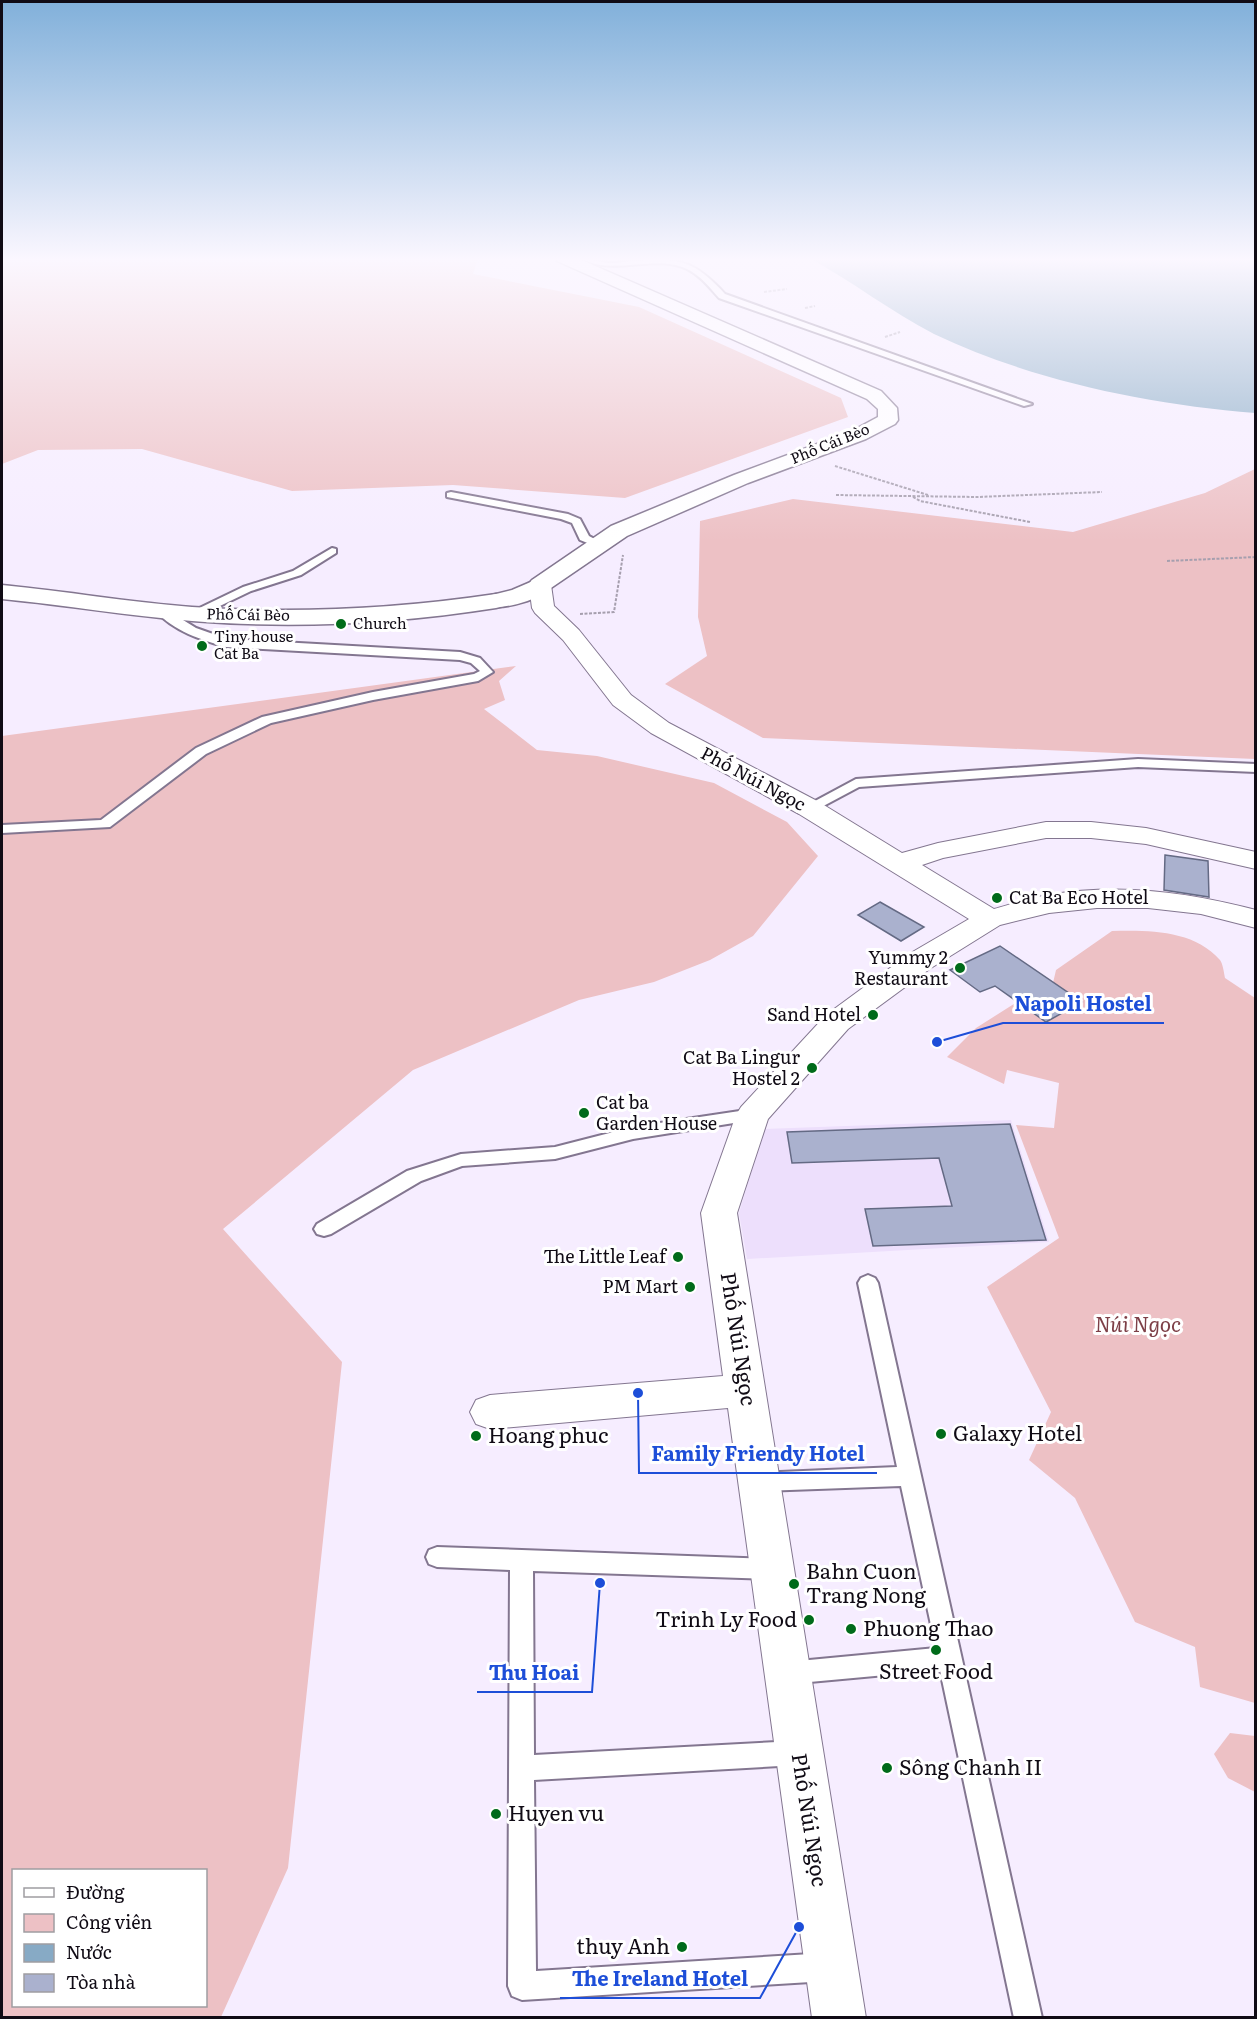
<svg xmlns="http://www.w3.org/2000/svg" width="1257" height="2019" font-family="Literata,serif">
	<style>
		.built { fill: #eddffc }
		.green { fill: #edc1c5; fill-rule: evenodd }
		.water { fill: #87aac5 }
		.building { fill: #aab1ce; stroke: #646a84; stroke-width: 1.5 }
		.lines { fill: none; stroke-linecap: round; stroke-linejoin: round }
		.lane-casing { stroke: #837690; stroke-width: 4 }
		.street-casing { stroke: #837690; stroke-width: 2 }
		.secondary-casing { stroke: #837690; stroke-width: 3 }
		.primary-casing { stroke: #837690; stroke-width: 3 }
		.path { stroke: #a69fae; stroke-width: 2; stroke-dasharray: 3 1.5; stroke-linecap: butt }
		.lane { fill: #fff; fill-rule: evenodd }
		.street { fill: #fff; fill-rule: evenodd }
		.secondary { fill: #fff; fill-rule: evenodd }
		.primary { fill: #fff; fill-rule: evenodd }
		.poi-dot { fill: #006b1a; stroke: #fff; stroke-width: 2 }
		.labels { text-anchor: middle; stroke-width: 6; stroke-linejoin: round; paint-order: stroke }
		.far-street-label { font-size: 15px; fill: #100b15; stroke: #fff }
		.far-poi-label { font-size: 15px; fill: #100b15; stroke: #fff; text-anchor: start }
		.street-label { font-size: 18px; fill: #100b15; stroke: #fff }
		.poi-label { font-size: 18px; fill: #100b15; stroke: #fff; text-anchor: end }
		.near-park-label { font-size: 21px; font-style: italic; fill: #7d3f47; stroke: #fff }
		.near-street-label { font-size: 21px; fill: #100b15; stroke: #fff }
		.near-poi-label { font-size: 21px; fill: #100b15; stroke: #fff; text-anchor: start }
		.leader { fill: none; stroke: #1d4ed8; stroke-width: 2 }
		.callout-dot { fill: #1d4ed8; stroke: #fff; stroke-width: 2 }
		.callout-label { font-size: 20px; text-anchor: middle; font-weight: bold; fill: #1d4ed8; stroke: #fff; stroke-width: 6; stroke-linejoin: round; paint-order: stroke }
	</style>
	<rect width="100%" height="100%" fill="#f6edff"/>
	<!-- built -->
	<polygon class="built" points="1011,1120 1049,1242 747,1259 739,1213 764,1129"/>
	<!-- green -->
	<g class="green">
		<polygon points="2,258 478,258 473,274 639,307 841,398 848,417 625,498 453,485 292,491 142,449 38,450 2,464"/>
		<polygon points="1255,469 1255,759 763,738 665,684 707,656 698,617 700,521 793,499 1073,532 1205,493"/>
		<path d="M516,666L499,681L505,700L484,709L537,750L597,756L714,783L787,822L818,856L753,936L710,960L654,982L579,1000L413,1070L223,1229L342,1362L288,1868L221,2017H2V736ZM14,1870H206V2006H14Z"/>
		<path d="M1112,931C1149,930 1194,930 1220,960C1223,964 1224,973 1225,978L1255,998V1703L1200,1687L1195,1647L1135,1622L1075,1498L1029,1460L1051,1412L987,1287L1059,1238L1016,1125L1054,1128L1059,1083L1007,1070L1004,1084L947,1057L976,1028L1017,1002L1046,1022L1081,1003L1053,983L1056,970Z"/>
		<polygon points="1230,1733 1255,1736 1255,1792 1228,1778 1214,1754"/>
	</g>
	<!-- water -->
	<path class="water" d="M809,258H1255V413C1147,404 1033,381 934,334C891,312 852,281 809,258Z"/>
	<!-- building -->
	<g class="building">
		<polygon points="1165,855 1208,861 1209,897 1164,890"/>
		<polygon points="880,902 924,927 901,941 858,915"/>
		<polygon points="1000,946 1082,1002 1046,1022 995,986 980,992 950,970"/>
		<polygon points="1010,1124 1046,1240 873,1246 865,1209 952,1206 939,1158 792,1163 787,1132"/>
	</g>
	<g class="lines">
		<!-- lane casing -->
		<g class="lane-casing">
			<g id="lane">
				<path d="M580,258C590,258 598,262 608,263C616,264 627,261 635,261C680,258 694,260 725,294L1032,404L1024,406L719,298C709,287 701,276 687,269C654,253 614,277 580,258Z"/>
				<polygon points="451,492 568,514 580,519 589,536 606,545 600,548 580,540 572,523 561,519 447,497 447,493"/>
				<polygon points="332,548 336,549 336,553 301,575 251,591 197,617 189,617 187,614 243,587 293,571"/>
				<path d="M162,607L196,628L227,639L460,652L480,658L493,672L478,681L373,700L271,723L206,754L110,827L2,833V825L101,820L196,748L262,717L373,692L474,674L480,671L471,663L460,660L226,647C202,640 173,631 156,611Z"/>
				<polygon points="1138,759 1256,764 1256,772 1138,767 859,787 814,811 809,812 802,808 856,779"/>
				<polygon points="753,1109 759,1111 762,1115 759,1119 633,1139 555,1159 462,1166 421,1181 331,1234 324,1236 317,1234 314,1229 317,1224 407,1171 461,1154 555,1147 633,1127"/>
				<polygon points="868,1275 875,1278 878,1283 1042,2018 1014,2018 940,1670 788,1684 779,1681 776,1673 779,1665 788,1662 936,1648 901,1486 759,1491 751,1489 748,1482 751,1475 759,1473 897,1467 858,1283 861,1278"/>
				<polygon points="437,1547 771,1559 779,1562 782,1569 779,1576 771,1579 533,1571 534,1755 797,1741 806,1744 810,1753 806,1762 797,1765 534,1780 536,1971 827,1953 837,1957 841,1967 837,1977 827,1981 522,2000 512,1996 508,1986 510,1570 437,1567 429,1564 426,1557 429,1550"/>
			</g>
		</g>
		<!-- street casing -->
		<g class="street-casing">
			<path id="street" d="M540,578L548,580L551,585L554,606L579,630L631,695L669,723L819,802L902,853L938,843L1046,822H1091L1146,828L1256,852V869L1146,844L1091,838H1046L943,858L922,865L994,909C1012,904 1030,898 1048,895C1120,883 1186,892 1256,910V928L1201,914L1148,908H1097L1049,913L1000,925L931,968L848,1029L768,1119L737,1213L866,2018H812L728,1408L490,1429L476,1424L470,1412L476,1400L490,1395L723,1376L701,1213L736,1115L741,1107L826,1015L909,954L969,919L799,814L651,733L613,705L563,640L535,613L532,608L529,585L532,580Z"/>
		</g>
		<!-- secondary casing -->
		<g class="secondary-casing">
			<path id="secondary" d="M540,578L548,580L552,585C541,600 505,610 488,606L484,601L488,596L512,590Z"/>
		</g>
		<!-- primary casing -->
		<g class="primary-casing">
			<g id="primary">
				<polygon points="555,258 577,258 881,391 897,408 898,420 895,424 866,439 748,483 627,536 548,590 540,592 532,590 528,585 532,580 611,526 734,475 852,431 878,417 878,409 867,399 557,261"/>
				<path d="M2,585C65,591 128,602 192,607C294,614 395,609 496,594L504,596L508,601L504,606L496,608C395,624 294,629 192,621C128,616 65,605 2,599Z"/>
			</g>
		</g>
		<!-- path -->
		<g class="path">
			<polyline points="764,292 787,289"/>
			<polyline points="805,308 815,306"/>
			<polyline points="885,337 900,332"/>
			<polyline points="835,466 928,495"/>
			<polyline points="836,495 977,497 1102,492"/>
			<polyline points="913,497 920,501 1030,522"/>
			<polyline points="1167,561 1256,557"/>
			<polyline points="580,614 614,612 623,555"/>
		</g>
		<!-- lane -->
		<use href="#lane" class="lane"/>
		<!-- street -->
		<use href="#street" class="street"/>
		<!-- secondary -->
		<use href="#secondary" class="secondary"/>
		<!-- primary -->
		<use href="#primary" class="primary"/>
	</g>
	<!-- sky -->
	<linearGradient id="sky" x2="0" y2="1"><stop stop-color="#81b0da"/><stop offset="0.48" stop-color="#fbf7ff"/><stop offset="1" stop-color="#fbf7ff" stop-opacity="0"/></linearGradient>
	<rect width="1257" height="541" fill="url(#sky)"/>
	<!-- markers -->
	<g class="poi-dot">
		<circle cx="341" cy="624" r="6"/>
		<circle cx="202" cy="646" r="6"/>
		<circle cx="997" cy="898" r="6"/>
		<circle cx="960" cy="968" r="6"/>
		<circle cx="873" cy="1015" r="6"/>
		<circle cx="812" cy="1068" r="6"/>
		<circle cx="584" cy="1113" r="6"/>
		<circle cx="678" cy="1257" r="6"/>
		<circle cx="690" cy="1287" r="6"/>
		<circle cx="941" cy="1434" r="6"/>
		<circle cx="476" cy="1436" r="6"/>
		<circle cx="794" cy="1584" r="6"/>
		<circle cx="809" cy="1620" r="6"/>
		<circle cx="851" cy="1629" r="6"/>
		<circle cx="936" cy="1650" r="6"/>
		<circle cx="887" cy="1768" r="6"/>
		<circle cx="496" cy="1814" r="6"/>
		<circle cx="682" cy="1947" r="6"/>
	</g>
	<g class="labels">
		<!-- far-street labels -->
		<g class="far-street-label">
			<text transform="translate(830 444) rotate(-22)" y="5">Phố Cái Bèo</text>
			<text transform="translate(248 615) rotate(1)" y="5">Phố Cái Bèo</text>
		</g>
		<!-- far-poi labels -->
		<g class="far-poi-label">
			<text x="353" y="629">Church</text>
			<text x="214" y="642">Tiny house<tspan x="214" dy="17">Cat Ba</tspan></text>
		</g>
		<!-- street labels -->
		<g class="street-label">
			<text transform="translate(753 779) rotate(28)" y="6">Phố Núi Ngọc</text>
		</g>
		<!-- poi labels -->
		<g class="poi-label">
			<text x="1009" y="904" text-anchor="start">Cat Ba Eco Hotel</text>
			<text x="948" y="964">Yummy 2<tspan x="948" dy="21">Restaurant</tspan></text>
			<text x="861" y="1021">Sand Hotel</text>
			<text x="800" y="1064">Cat Ba Lingur<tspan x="800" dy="21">Hostel 2</tspan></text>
			<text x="596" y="1109" text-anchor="start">Cat ba<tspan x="596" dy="21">Garden House</tspan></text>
			<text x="666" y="1263">The Little Leaf</text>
			<text x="678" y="1293">PM Mart</text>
		</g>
		<!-- near-park labels -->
		<g class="near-park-label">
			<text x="1138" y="1332">Núi Ngọc</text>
		</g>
		<!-- near-street labels -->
		<g class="near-street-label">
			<text transform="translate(738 1339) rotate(81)" y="7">Phố Núi Ngọc</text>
			<text transform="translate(809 1820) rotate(81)" y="7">Phố Núi Ngọc</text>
		</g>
		<!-- near-poi labels -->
		<g class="near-poi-label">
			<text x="953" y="1441">Galaxy Hotel</text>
			<text x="488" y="1443">Hoang phuc</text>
			<text x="806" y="1579">Bahn Cuon<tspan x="806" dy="24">Trang Nong</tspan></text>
			<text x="797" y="1627" text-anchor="end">Trinh Ly Food</text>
			<text x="863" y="1636">Phuong Thao</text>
			<text x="936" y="1679" text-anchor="middle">Street Food</text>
			<text x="899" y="1775">Sông Chanh II</text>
			<text x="508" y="1821">Huyen vu</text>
			<text x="670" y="1954" text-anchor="end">thuy Anh</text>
		</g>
	</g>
	<!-- callouts -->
	<path class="leader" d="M937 1042L1003 1023H1164M638 1393L639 1473H877M600 1583L592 1692H477M799 1927L760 1998H560"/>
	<g class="callout-dot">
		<circle cx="937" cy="1042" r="6"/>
		<circle cx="638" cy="1393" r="6"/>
		<circle cx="600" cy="1583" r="6"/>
		<circle cx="799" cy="1927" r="6"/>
	</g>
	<g class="callout-label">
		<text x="1083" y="1011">Napoli Hostel</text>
		<text x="758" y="1461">Family Friendy Hotel</text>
		<text x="534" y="1680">Thu Hoai</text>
		<text x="660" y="1986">The Ireland Hotel</text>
	</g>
	<!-- border -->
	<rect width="1257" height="2019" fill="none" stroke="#100b15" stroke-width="6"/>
	<!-- legend -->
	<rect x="12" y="1869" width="195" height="138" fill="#ffffff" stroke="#9f9da1" stroke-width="1.5"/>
	<rect x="24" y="1888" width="30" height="9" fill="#ffffff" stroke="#9f9da1" stroke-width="1.5"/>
	<text x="66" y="1899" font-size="18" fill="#100b15">Đường</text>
	<rect x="24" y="1914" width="30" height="18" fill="#edc1c5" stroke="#9f9da1" stroke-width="1.5"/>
	<text x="66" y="1929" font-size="18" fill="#100b15">Công viên</text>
	<rect x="24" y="1944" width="30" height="18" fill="#87aac5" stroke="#9f9da1" stroke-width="1.5"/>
	<text x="66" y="1959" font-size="18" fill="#100b15">Nước</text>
	<rect x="24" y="1974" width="30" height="18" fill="#aab1ce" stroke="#9f9da1" stroke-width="1.5"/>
	<text x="66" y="1989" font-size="18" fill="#100b15">Tòa nhà</text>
</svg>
